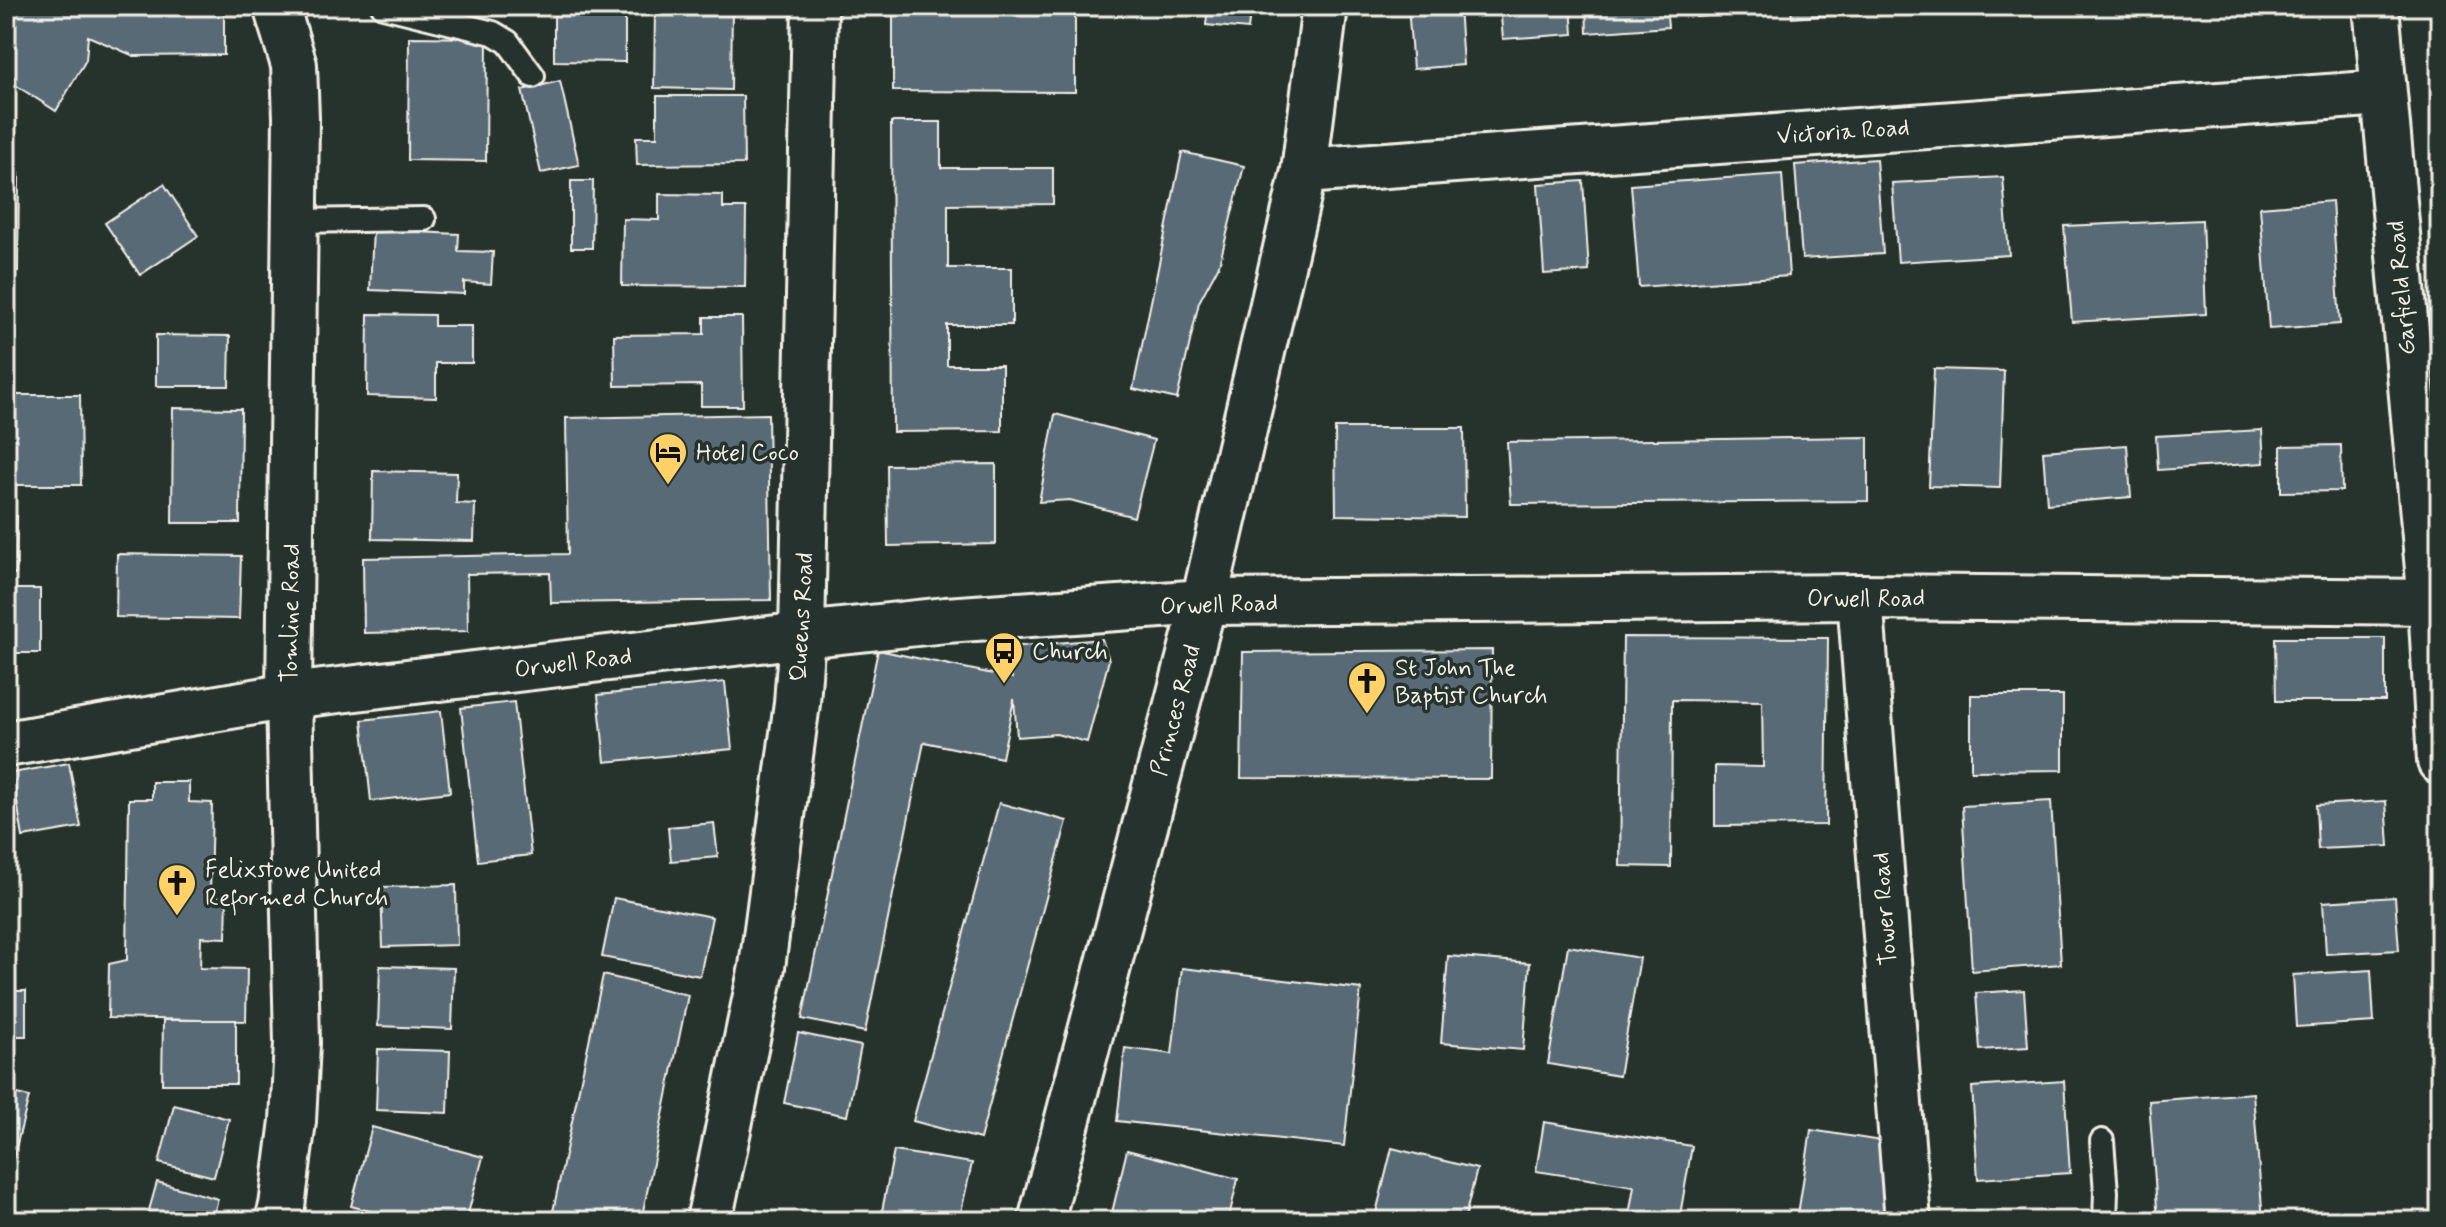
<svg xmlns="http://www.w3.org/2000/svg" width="2446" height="1227" font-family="Mynerve,sans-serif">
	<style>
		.building { fill: #596a76; stroke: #f4f1e8; stroke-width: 2 }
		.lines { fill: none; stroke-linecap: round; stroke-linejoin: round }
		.service-casing { stroke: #f4f1e8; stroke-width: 28 }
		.minor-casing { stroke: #f4f1e8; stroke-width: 50 }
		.primary-casing { stroke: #f4f1e8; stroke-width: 50 }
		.service { stroke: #26332d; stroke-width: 22 }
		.minor { stroke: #26332d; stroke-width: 44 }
		.primary { stroke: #26332d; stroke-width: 44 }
		.labels { text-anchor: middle; stroke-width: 7; stroke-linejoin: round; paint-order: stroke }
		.street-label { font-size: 24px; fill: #f4f1e8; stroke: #26332d }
		.poi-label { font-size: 24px; fill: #f4f1e8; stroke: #26332d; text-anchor: start }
	</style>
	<rect width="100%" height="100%" fill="#26332d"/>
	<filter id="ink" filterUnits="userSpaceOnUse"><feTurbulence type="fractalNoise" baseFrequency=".0125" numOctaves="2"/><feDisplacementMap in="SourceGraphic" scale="16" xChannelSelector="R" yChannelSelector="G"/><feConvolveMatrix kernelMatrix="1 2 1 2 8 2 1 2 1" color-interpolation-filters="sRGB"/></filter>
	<g filter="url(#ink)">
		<!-- building -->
		<g class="building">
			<polygon points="6,6 224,8 224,55 134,56 88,36 86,60 56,111 6,79"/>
			<polygon points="554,6 625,6 625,62 554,61"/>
			<polygon points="655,6 732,6 731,90 654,88"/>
			<polygon points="893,6 1075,6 1075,92 893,91"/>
			<polygon points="1208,6 1251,6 1248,29 1206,25"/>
			<polygon points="1408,6 1459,6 1463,65 1413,69"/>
			<polygon points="1500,6 1571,6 1573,34 1503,39"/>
			<polygon points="1586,6 1666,6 1668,27 1587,33"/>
			<polygon points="1695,6 1770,6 1771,11 1696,17"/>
			<polygon points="1791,6 1866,6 1866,12 1792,18"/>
			<polygon points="1888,6 1949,6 1888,11"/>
			<polygon points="1985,6 2043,6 1985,11"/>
			<polygon points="2081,6 2143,6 2082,11"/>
			<polygon points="409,37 487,38 486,161 408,160"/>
			<polygon points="560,81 579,165 541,173 522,90"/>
			<polygon points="657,96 743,96 744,164 637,165 636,137 657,137"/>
			<polygon points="891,122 941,122 941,168 1053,168 1053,204 948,205 948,268 1012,268 1012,325 947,325 947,365 1002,365 1002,431 893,432"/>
			<polygon points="1182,152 1244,166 1219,265 1199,302 1177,399 1133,389"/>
			<polygon points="1876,159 1883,254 1802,259 1795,165"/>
			<polygon points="6,173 19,173 18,271 6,271"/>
			<polygon points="1782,174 1789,276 1639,287 1631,185"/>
			<polygon points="2003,177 2009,255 1898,262 1892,183"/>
			<polygon points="571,181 593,181 592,248 571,248"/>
			<polygon points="1583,181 1589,271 1544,274 1538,184"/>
			<polygon points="164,184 198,236 140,275 105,223"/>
			<polygon points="659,194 723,195 723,208 746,208 745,287 622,286 623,219 659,220"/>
			<polygon points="2332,201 2340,324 2269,329 2260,207"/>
			<polygon points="2202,220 2206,314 2072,322 2064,226"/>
			<polygon points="373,230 459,234 458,251 493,252 491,284 464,282 464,294 370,290"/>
			<polygon points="368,314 434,315 434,326 472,326 472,363 436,363 436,398 367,396"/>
			<polygon points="704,317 742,317 743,406 701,406 701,385 615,386 614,335 704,334"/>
			<polygon points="156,335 230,336 229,386 156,386"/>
			<polygon points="1934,369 2004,371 2000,488 1929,486"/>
			<polygon points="6,395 80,395 81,485 6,485"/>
			<polygon points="173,408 241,409 240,523 172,523"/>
			<polygon points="768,414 771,600 551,603 550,573 467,574 468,631 364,633 363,558 568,554 566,418"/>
			<polygon points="1055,414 1154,440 1134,517 1070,500 1039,502"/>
			<polygon points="1335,428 1464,428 1465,517 1336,515"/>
			<polygon points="2262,430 2264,463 2158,470 2156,436"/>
			<polygon points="1868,437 1868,501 1511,504 1507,442"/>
			<polygon points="2127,445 2131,497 2047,504 2043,451"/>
			<polygon points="2341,445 2342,491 2281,492 2281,446"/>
			<polygon points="996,464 996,544 888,546 887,465"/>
			<polygon points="373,471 457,473 456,503 475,504 474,541 372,539"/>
			<polygon points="6,516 17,516 16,574 6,574"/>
			<polygon points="117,554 241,556 239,619 116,617"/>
			<rect x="6" y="589" width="34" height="64"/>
			<polygon points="1623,637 1828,638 1826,825 1715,826 1715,766 1763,767 1762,701 1672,700 1671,867 1620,866"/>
			<polygon points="2275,638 2385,638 2385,701 2276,701"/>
			<polygon points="1102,639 1109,660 1087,742 1056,734 1017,737 1014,699 1002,758 924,742 865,1032 802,1019 878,650 1012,678 1010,647"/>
			<polygon points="1492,650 1491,779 1241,778 1243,652"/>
			<polygon points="725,682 732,749 605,762 598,695"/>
			<polygon points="1971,695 2063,695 2063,770 1971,771"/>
			<polygon points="514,702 531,855 478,861 461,708"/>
			<polygon points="441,711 450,792 371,801 362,720"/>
			<polygon points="69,763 81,827 23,837 12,773"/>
			<polygon points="152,782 189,782 189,802 212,803 210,897 227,897 226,938 201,937 200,968 247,969 246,1021 108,1018 109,964 127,960 129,799 152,799"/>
			<polygon points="2051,801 2061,964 1972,971 1962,806"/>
			<polygon points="2386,801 2389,846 2318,849 2316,805"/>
			<polygon points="999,803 1067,821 980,1139 913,1121"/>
			<polygon points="714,823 718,857 671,861 668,827"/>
			<polygon points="456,885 457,945 383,947 381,887"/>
			<polygon points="2395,897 2399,950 2326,954 2323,902"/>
			<polygon points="614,898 712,917 700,976 602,957"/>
			<polygon points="1568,946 1640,958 1619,1076 1548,1064"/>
			<polygon points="1448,956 1530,963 1523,1050 1441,1043"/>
			<polygon points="380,966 454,968 452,1029 378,1026"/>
			<polygon points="1182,968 1361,989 1344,1146 1117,1121 1125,1048 1172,1054"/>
			<polygon points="2371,970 2374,1022 2296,1027 2293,975"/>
			<polygon points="603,975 688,995 641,1221 551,1221"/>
			<polygon points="2024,990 2028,1047 1980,1050 1976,993"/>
			<rect x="6" y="991" width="20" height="45"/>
			<polygon points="163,1020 236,1020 236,1084 162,1084"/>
			<polygon points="798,1033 861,1046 847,1116 784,1103"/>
			<polygon points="378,1049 450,1051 448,1113 376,1110"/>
			<polygon points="2064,1081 2070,1173 1978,1179 1972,1087"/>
			<polygon points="6,1091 29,1097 10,1171 6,1170"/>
			<polygon points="2253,1093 2263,1221 2158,1221 2149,1101"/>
			<polygon points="174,1105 229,1119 214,1177 159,1163"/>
			<polygon points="1544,1122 1692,1146 1679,1221 1628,1221 1634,1186 1536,1171"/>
			<polygon points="372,1127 483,1157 466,1221 406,1221 351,1206"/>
			<polygon points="1811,1130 1894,1143 1881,1221 1797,1221"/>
			<polygon points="1392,1148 1477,1169 1464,1221 1374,1221"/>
			<polygon points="1127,1150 1238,1179 1228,1221 1110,1221"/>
			<polygon points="894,1151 972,1163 959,1221 880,1221"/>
			<polygon points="157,1182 218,1199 212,1221 146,1221"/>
			<polygon points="6,1193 13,1195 7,1221 6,1221"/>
		</g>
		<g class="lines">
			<!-- service casing -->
			<g class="service-casing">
				<g id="service">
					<polyline points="383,6 493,33 508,42 533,76"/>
					<polyline points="295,221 424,219"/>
					<polyline points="2102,1141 2106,1192 2105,1221"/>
				</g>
			</g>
			<!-- minor casing -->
			<g class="minor-casing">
				<g id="minor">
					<polyline points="276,6 294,65 296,118 289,696 297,1043 293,1121 282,1206 278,1221"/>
					<polyline points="2376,6 2431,602 2440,761"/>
					<polyline points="1304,171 2383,93"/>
					<polyline points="1860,597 1908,1221"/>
					<polyline points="709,1221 762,967 797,703 802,635 815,6"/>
					<polyline points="1041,1221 1204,602 1304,171 1325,6"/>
				</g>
			</g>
			<!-- primary casing -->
			<g class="primary-casing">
				<polyline id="primary" points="6,744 289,696 802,635 946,620 1204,602 1860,597 2440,602"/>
			</g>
			<!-- service -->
			<use href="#service" class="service"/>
			<!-- minor -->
			<use href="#minor" class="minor"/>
			<!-- primary -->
			<use href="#primary" class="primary"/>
		</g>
	</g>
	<!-- icons -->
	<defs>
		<g id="hotel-pin" transform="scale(2)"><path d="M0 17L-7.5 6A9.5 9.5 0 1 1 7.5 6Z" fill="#ffd166" stroke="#26332d"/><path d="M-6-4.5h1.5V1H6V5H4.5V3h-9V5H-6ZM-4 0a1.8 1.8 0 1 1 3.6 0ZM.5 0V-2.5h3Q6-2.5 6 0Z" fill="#111"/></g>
		<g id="bus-pin" transform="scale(2)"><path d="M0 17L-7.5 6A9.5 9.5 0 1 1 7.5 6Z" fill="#ffd166" stroke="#26332d"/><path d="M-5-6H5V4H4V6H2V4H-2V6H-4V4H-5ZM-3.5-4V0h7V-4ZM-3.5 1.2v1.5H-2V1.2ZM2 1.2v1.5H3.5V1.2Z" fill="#111"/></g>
		<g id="church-pin" transform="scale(2)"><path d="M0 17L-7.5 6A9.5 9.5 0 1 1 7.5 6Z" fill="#ffd166" stroke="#26332d"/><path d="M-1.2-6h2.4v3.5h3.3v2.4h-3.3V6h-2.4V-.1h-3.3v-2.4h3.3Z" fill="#111"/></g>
	</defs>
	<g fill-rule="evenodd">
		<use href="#hotel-pin" x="668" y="452"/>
		<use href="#bus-pin" x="1004" y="651"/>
		<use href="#church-pin" x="1367" y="681"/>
		<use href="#church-pin" x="177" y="883"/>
	</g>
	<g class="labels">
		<!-- street labels -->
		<g class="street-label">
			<text transform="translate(1843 131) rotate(-4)" y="8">Victoria Road</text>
			<text transform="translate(2401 288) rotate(-95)" y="8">Garfield Road</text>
			<text x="1866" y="606">Orwell Road</text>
			<text transform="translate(1219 604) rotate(-2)" y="8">Orwell Road</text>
			<text transform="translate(290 613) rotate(-89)" y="8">Tomline Road</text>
			<text transform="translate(801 617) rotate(-87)" y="8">Queens Road</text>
			<text transform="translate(573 662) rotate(-7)" y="8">Orwell Road</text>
			<text transform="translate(1175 710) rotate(-75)" y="8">Princes Road</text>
			<text transform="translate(1884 909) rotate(-94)" y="8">Tower Road</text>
		</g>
		<!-- poi labels -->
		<g class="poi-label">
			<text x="696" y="460">Hotel Coco</text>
			<text x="1032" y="659">Church</text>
			<text x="1395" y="675">St John The<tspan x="1395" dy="28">Baptist Church</tspan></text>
			<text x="205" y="877">Felixstowe United<tspan x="205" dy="28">Reformed Church</tspan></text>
		</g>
	</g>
	<!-- margin -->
	<rect width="2446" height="1227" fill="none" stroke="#26332d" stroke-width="32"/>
	<rect x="16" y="16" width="2414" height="1195" fill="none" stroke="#f4f1e8" stroke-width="3" filter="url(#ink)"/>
</svg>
